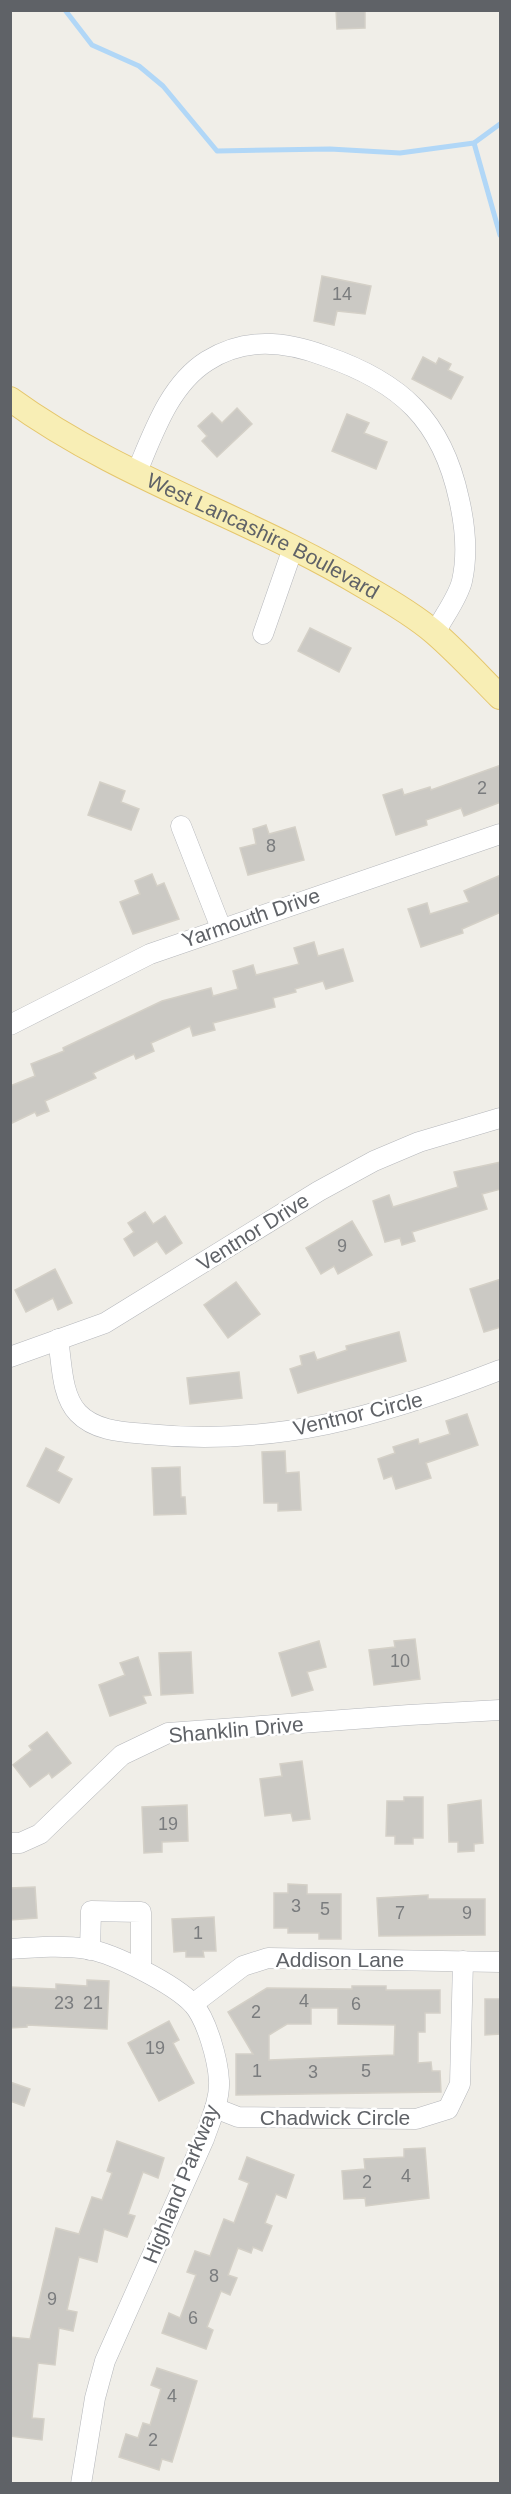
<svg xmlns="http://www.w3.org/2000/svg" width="511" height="2494" font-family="Arial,sans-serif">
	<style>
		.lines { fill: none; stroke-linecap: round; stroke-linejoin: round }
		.stream { stroke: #b1d7f7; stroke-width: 5 }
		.building { fill: #cbc9c4; stroke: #d4d0c7; stroke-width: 1.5; fill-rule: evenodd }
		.minor-casing { stroke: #b5b7bb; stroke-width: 21 }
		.major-casing { stroke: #e5c66c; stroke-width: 26 }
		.minor { stroke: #fff; stroke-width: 20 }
		.major { stroke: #f8eeb5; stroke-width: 24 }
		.labels { text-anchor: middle; stroke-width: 5; stroke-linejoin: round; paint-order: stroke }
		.number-label { font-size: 18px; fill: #7a7c7e }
		.street-label { font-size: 21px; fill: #5f6267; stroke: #fff }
	</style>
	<rect width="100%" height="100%" fill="#f0eee8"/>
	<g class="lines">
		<!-- stream -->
		<g class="stream">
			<polyline points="65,10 92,45 139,66 163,86 217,151 330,149 400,153 474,143 500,124"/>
			<polyline points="474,143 500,235"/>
		</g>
	</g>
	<!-- building -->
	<g class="building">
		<polygon points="336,10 365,10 365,28 337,29"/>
		<polygon points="322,276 371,286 365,314 337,311 334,325 314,321"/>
		<polygon points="423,357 436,364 439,358 451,364 448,370 463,377 451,399 412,379"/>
		<polygon points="237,408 252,424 217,457 202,441 207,436 198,426 212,413 222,423"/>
		<polygon points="347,414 369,423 364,433 387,442 376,469 332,451"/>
		<polygon points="310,628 351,648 339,672 298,651"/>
		<polygon points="501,765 501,802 464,816 461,808 426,820 427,825 396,835 383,795 402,789 404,795 430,787 431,790"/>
		<polygon points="100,782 125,791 121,802 139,809 131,830 88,815"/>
		<polygon points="266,825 269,834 295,827 304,860 248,875 240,848 256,844 253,829"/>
		<polygon points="152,874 157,886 164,883 179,919 133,934 120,902 140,894 135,881"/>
		<polygon points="501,875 501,912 462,929 463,933 421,947 408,909 427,903 430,914 469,902 464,891"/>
		<polygon points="314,942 318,956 343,949 353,981 326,989 323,981 295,989 296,992 273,998 275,1007 213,1023 215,1030 193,1036 190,1026 151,1043 154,1051 136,1059 134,1054 93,1073 96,1078 45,1101 49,1111 37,1116 35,1112 10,1124 10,1086 35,1076 31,1064 64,1051 63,1048 162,1001 211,988 213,996 238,989 233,971 253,965 256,975 299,964 294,948"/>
		<polygon points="501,1162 501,1189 482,1194 487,1209 412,1232 415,1241 402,1245 400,1238 385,1242 373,1201 389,1195 393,1207 458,1187 454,1172"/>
		<polygon points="145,1212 153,1224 165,1216 182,1243 166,1254 157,1241 134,1256 124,1239 134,1232 128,1223"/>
		<polygon points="352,1221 372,1255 338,1274 334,1266 321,1274 306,1248"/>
		<polygon points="55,1269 72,1303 58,1310 53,1298 26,1312 15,1290"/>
		<polygon points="501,1279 501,1327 484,1332 470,1289"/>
		<polygon points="236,1282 260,1314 228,1338 204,1305"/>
		<polygon points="399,1332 406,1361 298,1393 290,1369 302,1365 300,1356 314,1352 317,1360 347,1350 346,1346"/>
		<polygon points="239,1372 242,1398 190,1404 187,1378"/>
		<polygon points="467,1414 478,1445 426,1463 431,1478 396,1489 392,1476 384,1479 378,1459 395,1453 393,1447 418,1439 419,1444 450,1434 446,1421"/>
		<polygon points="46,1448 64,1457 57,1471 72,1479 59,1503 27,1486"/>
		<polygon points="285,1451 286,1473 299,1472 301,1510 278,1511 278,1503 264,1503 262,1452"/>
		<polygon points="180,1467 181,1497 185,1497 186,1514 154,1515 152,1468"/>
		<polygon points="415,1639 420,1679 374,1685 369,1650 395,1647 394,1641"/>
		<polygon points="319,1641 326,1667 307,1672 313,1690 292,1696 279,1653"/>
		<polygon points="191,1652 193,1693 161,1695 159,1653"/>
		<polygon points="138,1657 151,1695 143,1696 146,1703 110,1716 99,1685 125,1675 120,1663"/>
		<polygon points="47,1732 71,1763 52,1778 49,1773 30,1787 13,1765 32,1750 29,1746"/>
		<polygon points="302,1761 310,1819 293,1821 291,1813 265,1816 260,1779 282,1776 280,1764"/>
		<polygon points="404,1797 423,1797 423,1838 413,1838 413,1844 395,1844 395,1836 386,1836 387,1801 404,1801"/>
		<polygon points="481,1800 483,1843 474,1844 474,1851 458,1852 458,1842 449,1842 448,1805"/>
		<polygon points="187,1805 188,1841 162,1842 162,1852 144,1853 142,1807"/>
		<polygon points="288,1884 307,1885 307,1894 341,1894 341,1939 319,1939 319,1933 288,1933 288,1928 274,1928 274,1893 288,1893"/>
		<polygon points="35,1887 37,1918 10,1920 10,1888"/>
		<polygon points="428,1895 428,1899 485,1899 485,1935 379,1936 377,1898"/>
		<polygon points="214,1917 216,1951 203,1951 204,1957 186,1957 186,1951 174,1952 172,1919"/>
		<polygon points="87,1980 109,1981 107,2029 27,2025 27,2027 10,2028 10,1987 56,1989 56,1984 87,1986"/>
		<path d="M352,1986H386V1990H440V2013H425V2032H418V2063L431,2062L432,2071H440L441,2092L236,2095V2054H253L228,2012L267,1988L352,1989ZM311,2008H338V2024L395,2025L394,2055L269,2060V2035L287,2024H311Z"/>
		<polygon points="485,1999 501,1999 501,2034 485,2035"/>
		<polygon points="169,2021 179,2040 173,2043 194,2083 159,2101 128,2043"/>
		<polygon points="10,2082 30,2089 24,2106 10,2101"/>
		<polygon points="117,2141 164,2158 158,2178 143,2172 128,2214 135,2216 127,2237 104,2229 97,2262 79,2257 67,2310 77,2312 73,2331 59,2328 55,2365 38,2363 32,2418 44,2419 42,2440 10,2436 10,2337 30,2339 56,2228 79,2234 92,2197 102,2200 112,2173 107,2171"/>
		<polygon points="425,2148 429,2198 366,2206 365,2198 344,2199 342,2171 365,2169 364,2159 404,2157 404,2149"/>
		<polygon points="247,2157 294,2175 286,2198 276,2194 265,2223 272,2226 262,2251 253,2247 251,2253 238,2248 228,2275 237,2278 230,2295 221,2291 207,2327 213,2330 206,2349 162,2333 169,2313 180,2318 196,2275 187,2272 195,2251 210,2256 224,2219 234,2223 249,2183 239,2179"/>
		<polygon points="157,2368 197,2381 172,2462 162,2459 159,2470 119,2457 126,2434 138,2438 143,2423 150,2425 161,2389 151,2385"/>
	</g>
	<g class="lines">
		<!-- minor casing -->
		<g class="minor-casing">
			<g id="minor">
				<path d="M136,474C153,434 169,385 207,361C245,337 284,341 325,356C401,382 442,420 459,499C465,525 468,554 462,581C458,598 443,617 435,633"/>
				<polyline points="263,634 293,548"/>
				<polyline points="181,826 221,928"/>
				<polyline points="10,1025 150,954 500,834"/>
				<path d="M58,1339C62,1363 61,1395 78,1413C95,1431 123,1432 146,1434C275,1447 382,1416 500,1370"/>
				<polyline points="10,1357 105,1323 319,1191 374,1161 419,1142 500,1118"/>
				<polyline points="10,1843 20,1843 40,1834 122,1755 168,1733 409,1715 500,1710"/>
				<path d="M10,1949C37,1947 62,1945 88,1949C115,1954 174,1984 193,2004C207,2020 218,2060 219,2081C220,2101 210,2121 204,2139L105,2361L95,2398L81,2484"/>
				<polyline points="90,1950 91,1911 141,1912 141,1968"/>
				<polyline points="193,2004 243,1966 268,1958 500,1962"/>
				<polyline points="215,2108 238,2117 416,2119 448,2109 460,2084 463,1961"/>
			</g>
		</g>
		<!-- major casing -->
		<g class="major-casing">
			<g id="major">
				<path id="s1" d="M10,399C120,479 252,518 367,588C390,601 415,616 435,633C458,653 479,676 500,697"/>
			</g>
		</g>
		<!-- minor -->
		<use href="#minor" class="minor"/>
		<!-- major -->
		<use href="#major" class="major"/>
	</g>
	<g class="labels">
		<!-- number labels -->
		<g class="number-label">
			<text x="342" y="300">14</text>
			<text x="482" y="794">2</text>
			<text x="271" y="852">8</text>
			<text x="342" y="1252">9</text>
			<text x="400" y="1667">10</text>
			<text x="168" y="1830">19</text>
			<text x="296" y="1912">3</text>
			<text x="325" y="1915">5</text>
			<text x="400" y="1919">7</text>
			<text x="467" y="1919">9</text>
			<text x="198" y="1939">1</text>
			<text x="304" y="2007">4</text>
			<text x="64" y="2009">23</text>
			<text x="93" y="2009">21</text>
			<text x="356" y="2010">6</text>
			<text x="256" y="2018">2</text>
			<text x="155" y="2054">19</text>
			<text x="257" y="2077">1</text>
			<text x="366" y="2077">5</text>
			<text x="313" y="2078">3</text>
			<text x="406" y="2182">4</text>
			<text x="367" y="2188">2</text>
			<text x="214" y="2282">8</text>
			<text x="52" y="2305">9</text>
			<text x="193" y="2324">6</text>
			<text x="172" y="2402">4</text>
			<text x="153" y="2446">2</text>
		</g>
		<!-- street labels -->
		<g class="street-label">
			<text dy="7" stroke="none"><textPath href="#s1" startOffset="288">West Lancashire Boulevard</textPath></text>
			<text transform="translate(251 918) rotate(-19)" y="7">Yarmouth Drive</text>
			<text transform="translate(253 1232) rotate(-32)" y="7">Ventnor Drive</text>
			<text transform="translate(358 1414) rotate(-13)" y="7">Ventnor Circle</text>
			<text transform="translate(236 1730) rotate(-5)" y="7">Shanklin Drive</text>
			<text x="340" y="1967">Addison Lane</text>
			<text x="335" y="2125">Chadwick Circle</text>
			<text transform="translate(181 2184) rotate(-68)" y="7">Highland Parkway</text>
		</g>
	</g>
	<!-- border -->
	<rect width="511" height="2494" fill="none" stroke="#5f6267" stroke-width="24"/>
</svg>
